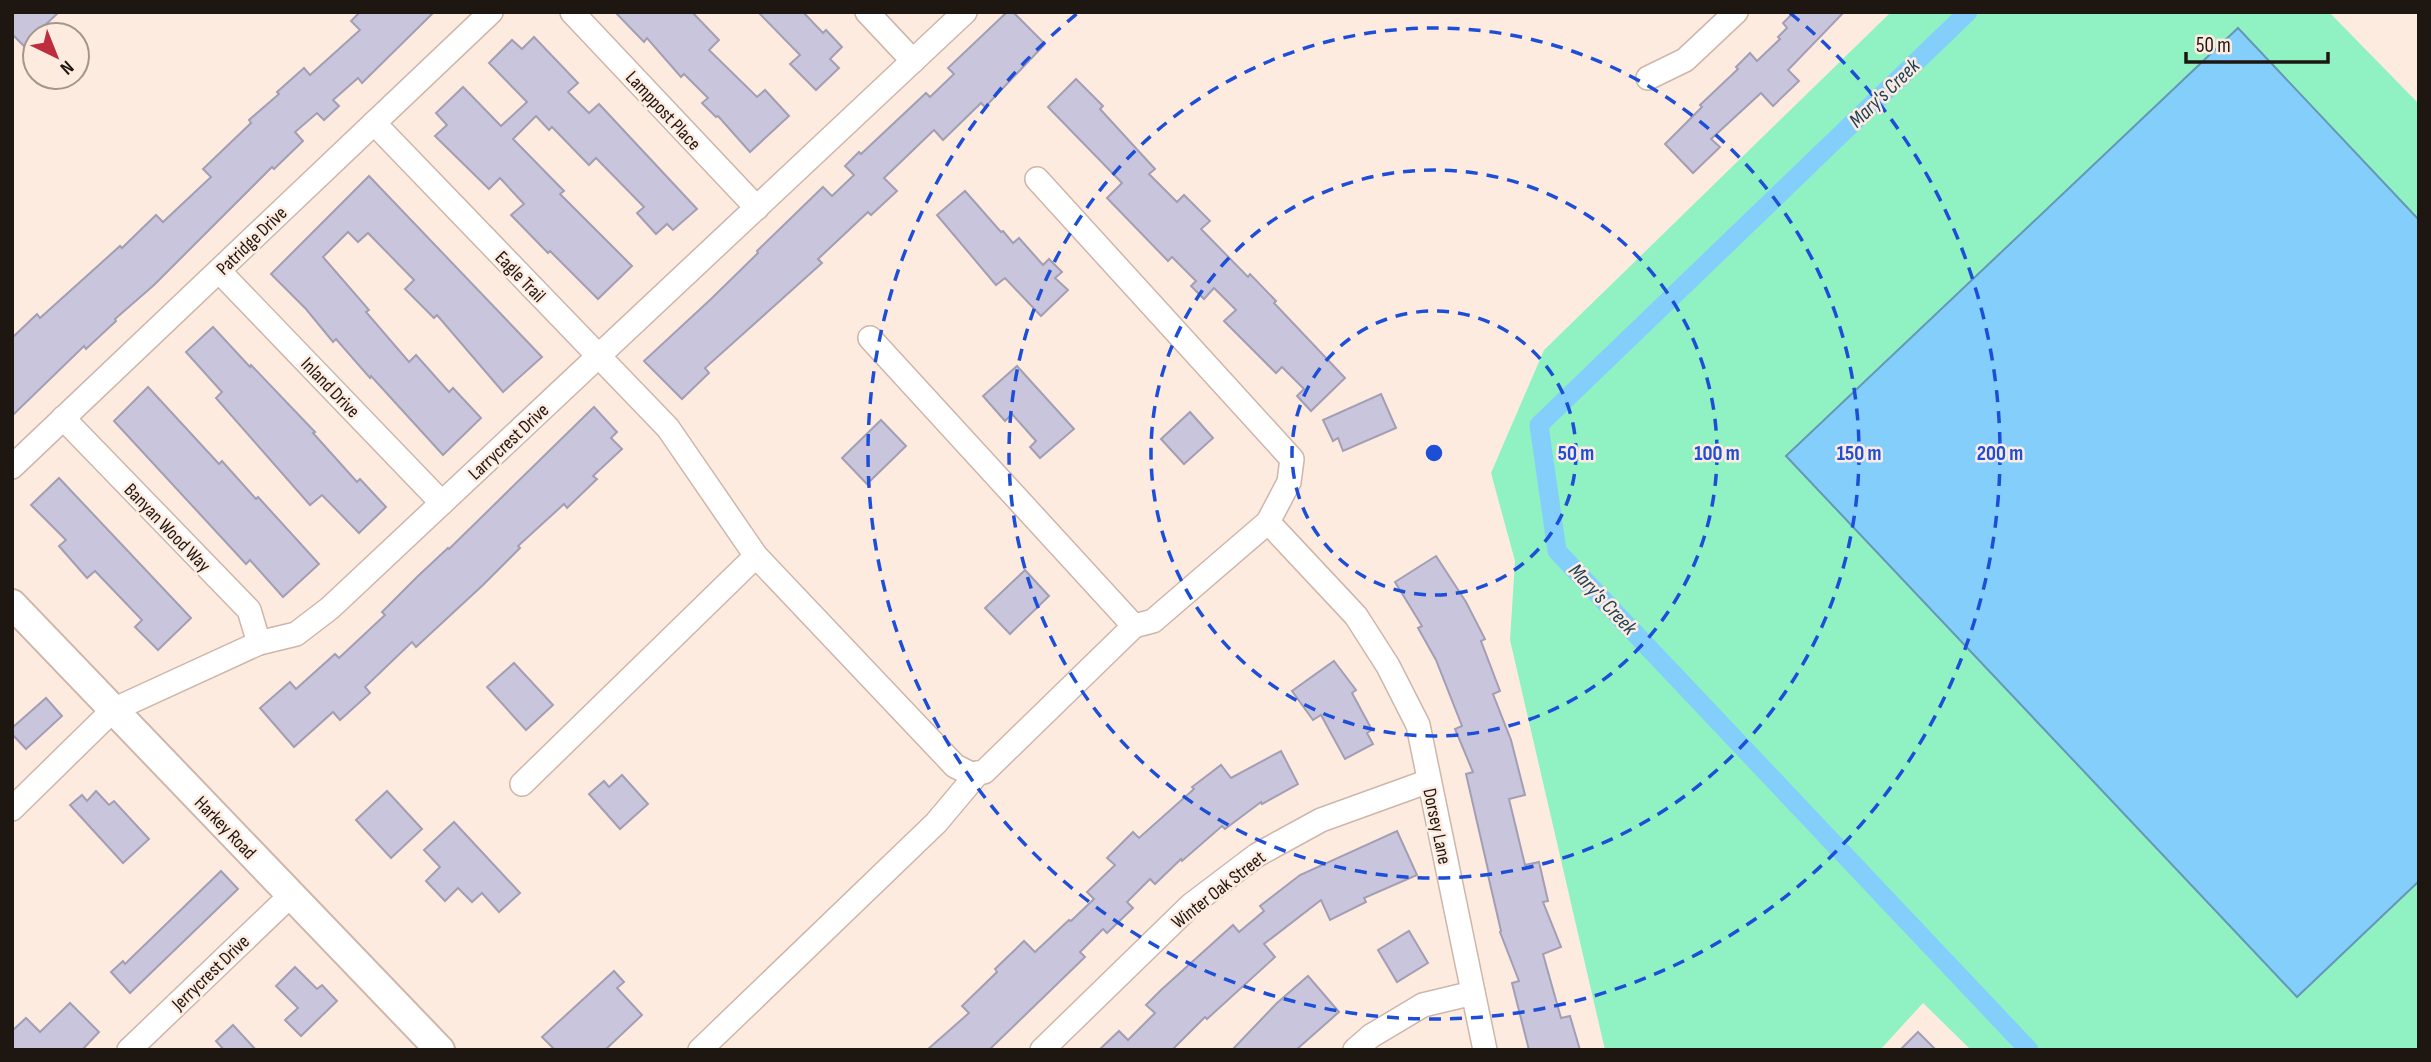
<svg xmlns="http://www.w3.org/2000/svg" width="2431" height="1062" font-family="'Sofia Sans Condensed',sans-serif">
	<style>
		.green { fill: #90f2c2 }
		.water { fill: #84cefc; stroke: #6597b6; stroke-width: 2 }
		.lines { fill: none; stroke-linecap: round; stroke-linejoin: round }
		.canal { stroke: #84cefc; stroke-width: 19 }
		.building { fill: #c9c5dc; stroke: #a29eb4; stroke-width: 2 }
		.minor-casing { stroke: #cdb6aa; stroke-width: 26 }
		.tertiary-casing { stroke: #cdb6aa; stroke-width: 32 }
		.minor { stroke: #fff; stroke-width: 23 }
		.tertiary { stroke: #fff; stroke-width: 28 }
		.ring { fill: none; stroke: #1d4ed8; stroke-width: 3.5; stroke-dasharray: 12 9 }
		.labels { text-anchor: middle; stroke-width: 5; stroke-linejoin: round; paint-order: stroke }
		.street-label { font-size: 19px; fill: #1e1611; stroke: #feebe0 }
		.water-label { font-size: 21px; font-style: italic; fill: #1b445c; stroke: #feebe0 }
		.centre { fill: #1d4ed8; stroke: #feebe0; stroke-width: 3.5 }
		.ring-label { font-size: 21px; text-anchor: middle; font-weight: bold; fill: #1d4ed8; stroke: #feebe0; stroke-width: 5; stroke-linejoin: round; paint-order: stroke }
	</style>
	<rect width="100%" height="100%" fill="#feebe0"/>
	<!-- green -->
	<polygon class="green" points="1891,12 2329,12 2419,104 2419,1050 1971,1050 1923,1003 1880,1050 1605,1050 1510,640 1515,561 1491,473 1544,350"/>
	<!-- water -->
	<polygon class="water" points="2238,28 2419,220 2419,881 2297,997 1786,456"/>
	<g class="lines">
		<!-- canal -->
		<polyline class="canal" points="1968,12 1539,425 1557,551 2029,1050"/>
	</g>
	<!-- building -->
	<g class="building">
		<polygon points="12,12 59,12 43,27 47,31 43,35 35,35 35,43 28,50 12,34"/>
		<polygon points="360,12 434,12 362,83 358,78 333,100 339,106 324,120 317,113 295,132 303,141 274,169 272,167 154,285 115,319 116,321 86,349 84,346 12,416 12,338 37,314 40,318 120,246 122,248 156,215 163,222 211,177 203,169 251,123 249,120 279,94 277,92 304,68 310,75 360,30 351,21"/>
		<polygon points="615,12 692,12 719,40 709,50 757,97 765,90 789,116 750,152 718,116 716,117 702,103 708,98 684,74 681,77 647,38 644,42"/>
		<polygon points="758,12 803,12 823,33 826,30 842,47 830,59 839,68 816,90 790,64 800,55"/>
		<polygon points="1007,12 1013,12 1045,44 985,107 981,103 943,140 934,130 884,178 897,191 871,215 868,212 818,259 822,263 705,368 709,373 682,399 644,361 711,299 758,253 757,251 823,187 832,196 854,175 845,166 859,152 861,154 926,93 930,97 954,74 948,68"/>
		<polygon points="1794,12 1844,12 1788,70 1799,81 1773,106 1761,93 1711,139 1720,147 1693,173 1665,144 1702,107 1700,105 1738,69 1736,67 1750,53 1757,61 1780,39 1778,37 1787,28 1783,23"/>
		<polygon points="534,37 578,83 568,92 589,113 599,104 697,209 673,230 667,224 656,234 637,213 644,207 596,158 589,165 552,127 549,130 536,116 513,139 564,191 560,194 632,266 598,299 550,251 548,253 511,215 524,204 500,178 489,189 435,136 447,125 436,113 463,87 501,126 527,102 489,63 512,40 522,49"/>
		<polygon points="1076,79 1103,106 1100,109 1155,169 1149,174 1177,202 1184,195 1210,221 1201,229 1248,277 1250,274 1276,301 1274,303 1345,378 1311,411 1297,396 1304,389 1282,367 1276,373 1224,321 1236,310 1214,288 1204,299 1191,286 1196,281 1172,257 1168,261 1107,198 1122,183 1048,107"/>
		<polygon points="369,176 542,357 503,392 437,315 434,318 405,289 414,280 368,233 358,242 348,232 323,257 369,310 366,312 409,362 416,355 449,392 453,388 481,418 443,455 371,376 370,378 336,339 333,342 306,309 271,274"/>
		<polygon points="965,191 1001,232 1003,231 1013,243 1019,238 1043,265 1049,259 1062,272 1055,278 1068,290 1041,316 1005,278 996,285 937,215"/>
		<polygon points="213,327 250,367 251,365 315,432 313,433 357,482 360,479 386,507 359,533 322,495 310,505 216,398 222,392 186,352"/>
		<polygon points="1017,366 1074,429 1040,458 1030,447 1036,441 1012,414 1005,421 983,396"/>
		<polygon points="148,387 219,464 222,461 256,499 258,497 319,564 283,597 250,560 246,564 114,421"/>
		<polygon points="1381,394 1396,428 1343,451 1338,438 1333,441 1323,420"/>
		<polygon points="594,407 617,432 611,438 622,449 593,476 597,479 567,508 564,504 518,546 520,548 483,585 416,647 412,642 365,687 370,693 340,720 333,712 294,747 260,708 290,682 296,689 335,654 339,658 385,615 382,612 418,576 448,548 449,549"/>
		<polygon points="1190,412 1213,438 1184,464 1161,439"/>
		<polygon points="881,420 906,446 867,484 842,458"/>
		<polygon points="59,478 191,618 158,650 135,627 142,620 95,571 87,578 59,546 66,540 31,505"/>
		<polygon points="1436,556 1466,602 1485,639 1481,641 1500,691 1493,694 1511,740 1525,795 1509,799 1525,865 1539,862 1548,901 1543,902 1561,947 1543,954 1561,1018 1570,1016 1580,1050 1529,1050 1512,983 1519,981 1500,932 1501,931 1488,875 1489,874 1466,774 1473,772 1455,729 1462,726 1436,660 1418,628 1422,626 1395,582"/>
		<polygon points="1025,570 1049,596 1010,634 985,608"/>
		<polygon points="1334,661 1356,690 1352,693 1372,730 1367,733 1373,744 1345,759 1321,715 1313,720 1292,691"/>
		<polygon points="514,663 553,705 526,730 487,687"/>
		<polygon points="46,698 62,716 26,749 12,734 12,728"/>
		<polygon points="1281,751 1298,784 1262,804 1261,802 1225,829 1222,826 1182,861 1181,859 1155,884 1150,879 1127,902 1133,908 1107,933 1103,929 1080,952 1085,957 989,1050 927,1050 969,1013 962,1006 997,972 995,969 1024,941 1035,952 1069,920 1071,921 1094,899 1087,892 1115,865 1107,858 1133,832 1139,838 1194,789 1192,787 1221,765 1231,778"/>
		<polygon points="622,775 648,804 620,829 589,794 604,781 609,787"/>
		<polygon points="96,791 109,805 114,801 149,839 123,863 70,805 82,795 87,801"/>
		<polygon points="387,791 422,829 391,858 356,820"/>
		<polygon points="454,822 520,893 499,912 482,893 472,902 458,888 445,901 426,881 440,867 424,850"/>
		<polygon points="1397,831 1417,875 1364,898 1366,902 1330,920 1321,900 1264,944 1275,957 1207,1019 1205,1017 1172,1050 1099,1050 1119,1031 1128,1040 1155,1013 1146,1005 1161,990 1233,925 1239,932 1264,911 1260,906 1300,875"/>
		<polygon points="221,871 238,889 130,993 111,972 123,961 125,964"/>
		<polygon points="1409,931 1428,963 1397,982 1378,950"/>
		<polygon points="295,967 317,989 322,985 337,1001 301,1036 285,1020 298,1008 276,986"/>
		<polygon points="614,971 624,982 617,988 642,1015 605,1050 555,1050 542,1037"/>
		<polygon points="1308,976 1339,1012 1296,1050 1232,1050 1277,1003"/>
		<polygon points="70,1003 99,1032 82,1050 12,1050 12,1031 26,1018 40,1032"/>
		<polygon points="233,1025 256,1050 224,1050 216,1041"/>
		<polygon points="1918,1032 1936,1050 1900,1050"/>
	</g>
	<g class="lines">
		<!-- minor casing -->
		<g class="minor-casing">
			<g id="minor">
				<polyline points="572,12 757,208"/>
				<polyline points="867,12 913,61"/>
				<polyline points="1648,78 1685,60 1736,12"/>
				<polyline points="374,123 668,428 756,556 955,766 971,774 984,772 1134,626"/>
				<polyline points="1037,179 1292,459 1289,482 1268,522 1356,616 1388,666 1418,725 1485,1050"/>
				<polyline points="219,271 442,503"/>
				<polyline points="870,338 1134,626 1153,621 1268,522"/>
				<polyline points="63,418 249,610 259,643"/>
				<polyline points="12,467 491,12"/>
				<polyline points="522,784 756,556"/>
				<polyline points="12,809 113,710 259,643 296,634 330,608 965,12"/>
				<polyline points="129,1050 291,895"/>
				<polyline points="700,1050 936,823 978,773"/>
				<polyline points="1042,1050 1191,905 1257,855 1321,820 1429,781"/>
				<polyline points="1355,1050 1371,1036 1423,1005 1473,993"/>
			</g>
		</g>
		<!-- tertiary casing -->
		<g class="tertiary-casing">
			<polyline id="tertiary" points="12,604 440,1050"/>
		</g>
		<!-- minor -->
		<use href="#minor" class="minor"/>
		<!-- tertiary -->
		<use href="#tertiary" class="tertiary"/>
	</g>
	<!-- distance rings -->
	<g class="ring">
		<circle cx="1434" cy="453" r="142"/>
		<circle cx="1434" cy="453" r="283"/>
		<circle cx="1434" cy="453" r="425"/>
		<path d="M1790 13A566 566 0 1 1 1078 13"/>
	</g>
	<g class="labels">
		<!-- street labels -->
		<g class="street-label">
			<text transform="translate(664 110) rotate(47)" y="7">Lamppost Place</text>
			<text transform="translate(251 240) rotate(-44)" y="7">Patridge Drive</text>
			<text transform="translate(521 276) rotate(46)" y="7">Eagle Trail</text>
			<text transform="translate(331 387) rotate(46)" y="7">Inland Drive</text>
			<text transform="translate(508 441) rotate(-43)" y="7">Larrycrest Drive</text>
			<text transform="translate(168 527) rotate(46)" y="7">Banyan Wood Way</text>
			<text transform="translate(1438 826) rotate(78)" y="7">Dorsey Lane</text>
			<text transform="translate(226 827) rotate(46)" y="7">Harkey Road</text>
			<text transform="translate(1218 889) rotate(-38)" y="7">Winter Oak Street</text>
			<text transform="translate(210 972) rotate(-44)" y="7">Jerrycrest Drive</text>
		</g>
		<!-- water labels -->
		<g class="water-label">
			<text transform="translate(1884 93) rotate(-44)" y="7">Mary's Creek</text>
			<text transform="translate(1603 599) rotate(47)" y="7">Mary's Creek</text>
		</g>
	</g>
	<circle cx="1434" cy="453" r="10" class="centre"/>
	<g class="ring-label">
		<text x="1576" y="460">50 m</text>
		<text x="1717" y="460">100 m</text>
		<text x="1859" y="460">150 m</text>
		<text x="2000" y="460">200 m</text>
	</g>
	<!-- border -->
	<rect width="2431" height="1062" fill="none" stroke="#1e1611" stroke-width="28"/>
	<!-- north arrow -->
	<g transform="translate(56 56) rotate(137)"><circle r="33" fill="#feebe0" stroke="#a4968d" stroke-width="2"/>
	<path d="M0-5L12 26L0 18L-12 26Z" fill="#be2d3d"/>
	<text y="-10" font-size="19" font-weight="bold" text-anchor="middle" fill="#1e1611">N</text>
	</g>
	<!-- scale -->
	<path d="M2186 52v10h142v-10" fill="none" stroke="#1e1611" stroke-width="3.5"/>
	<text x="2196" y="52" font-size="21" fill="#1e1611" stroke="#feebe0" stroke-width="5" paint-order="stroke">50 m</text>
</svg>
